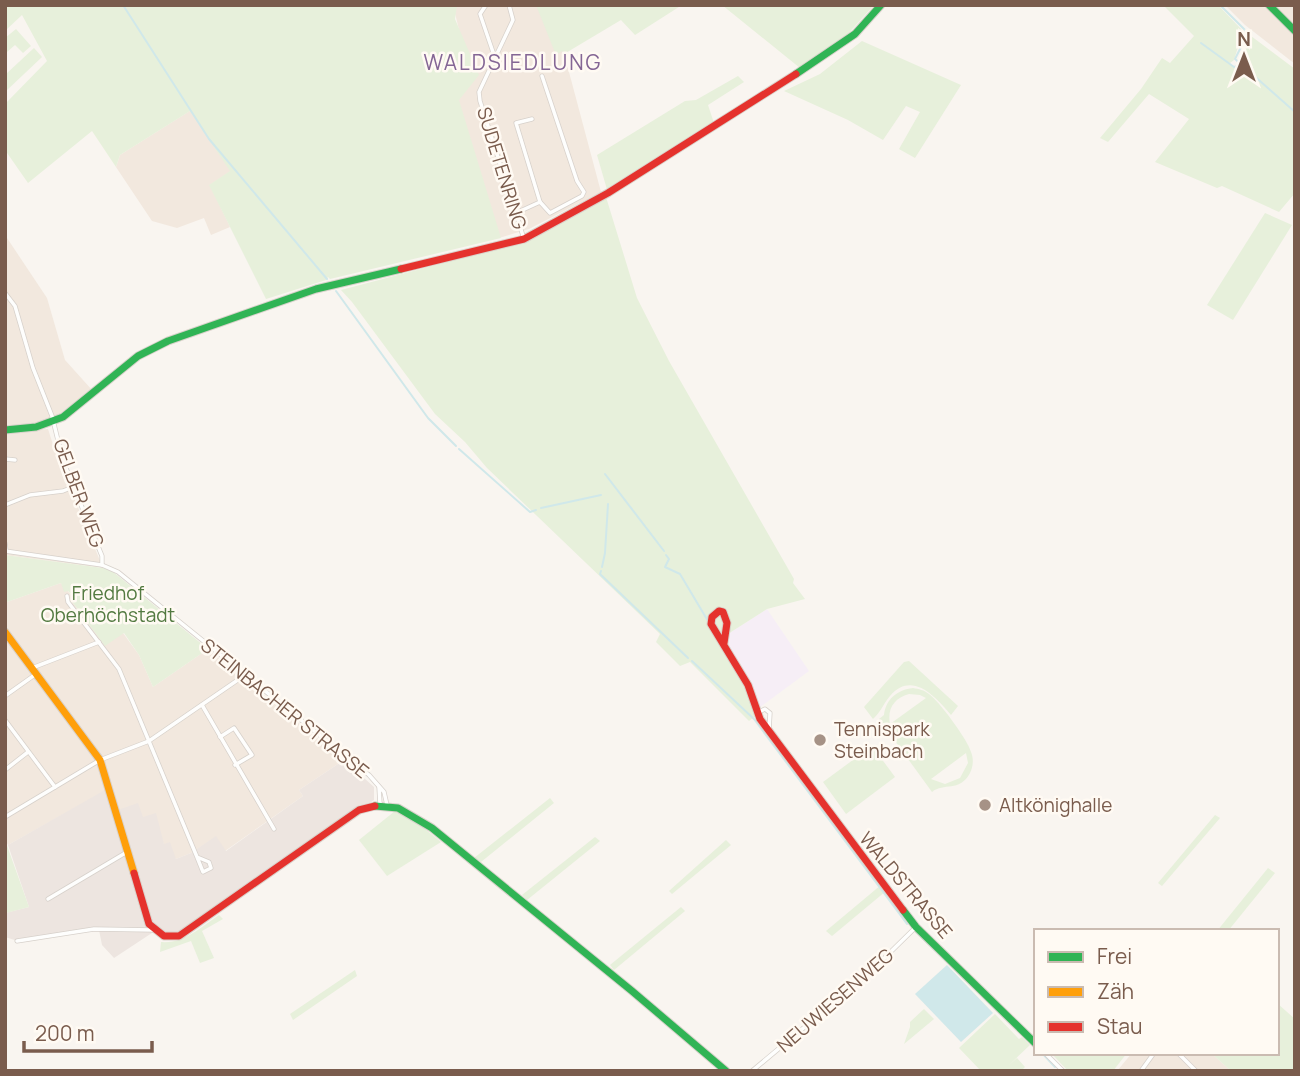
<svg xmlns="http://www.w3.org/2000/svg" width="1300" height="1076" font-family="Manrope,sans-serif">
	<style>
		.residential { fill: #f2e8de }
		.industrial { fill: #ede5e0 }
		.education { fill: #f6eef6 }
		.green { fill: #e7f0db; fill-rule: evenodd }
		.water { fill: #d0e8ea }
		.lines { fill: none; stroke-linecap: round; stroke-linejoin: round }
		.stream { stroke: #d0e8ea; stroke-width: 2 }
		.street-casing { stroke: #d7d1cb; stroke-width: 5 }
		.fast-casing { stroke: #d9d2cb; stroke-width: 9 }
		.slow-casing { stroke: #d9d2cb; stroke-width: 9 }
		.jam-casing { stroke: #d9d2cb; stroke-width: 9 }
		.street { stroke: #fefefd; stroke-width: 3.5 }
		.fast { stroke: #30b455; stroke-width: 7 }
		.slow { stroke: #ff9f0a; stroke-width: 7 }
		.jam { stroke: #e5322d; stroke-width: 7 }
		.poi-dot { fill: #a69286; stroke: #fffaf3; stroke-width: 2.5 }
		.labels { text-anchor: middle; stroke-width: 5; stroke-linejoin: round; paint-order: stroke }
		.street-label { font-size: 19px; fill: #7a5c4d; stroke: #fffaf3 }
		.park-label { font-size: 19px; fill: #537a41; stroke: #fffaf3 }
		.poi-label { font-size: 19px; fill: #7a5c4d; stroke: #fffaf3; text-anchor: start }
		.neighbourhood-label { font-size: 21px; letter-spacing: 2px; fill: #846695; stroke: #fffaf3 }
	</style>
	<rect width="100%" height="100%" fill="#f9f5f0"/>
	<!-- residential -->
	<g class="residential">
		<polygon points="453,5 539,5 565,57 601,192 529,229 499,238 454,107 471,79"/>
		<polygon points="1225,5 1295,5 1295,64 1245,25"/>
		<polygon points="193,109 237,167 210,185 230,227 211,235 204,218 177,228 152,221 116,167 120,155"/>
		<polygon points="5,235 47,298 65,360 92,390 51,420 22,427 5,427"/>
		<polygon points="48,429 56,454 103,568 5,555 5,432"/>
		<polygon points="61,583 72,596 71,600 105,645 123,633 139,655 153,687 208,649 344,760 299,790 303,796 225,851 216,837 191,853 176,859 143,817 112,812 105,791 8,845 5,840 5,600 7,602"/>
		<polygon points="1132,1053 1211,1053 1231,1071 1117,1071"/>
	</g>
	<!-- industrial -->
	<polygon class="industrial" points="344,760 374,787 374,800 178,935 167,935 158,929 114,958 102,945 99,930 21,942 5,937 5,913 29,907 8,845 105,790 112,812 138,803 143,817 156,813 164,844 170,842 176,859 191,853 216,836 226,851 303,796 299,790"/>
	<!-- education -->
	<polygon class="education" points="767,609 809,671 759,708 750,683 727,645 728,634"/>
	<!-- green -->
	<g class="green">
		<polygon points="5,5 457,5 455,19 479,75 459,100 501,238 330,279 328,277 326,280 266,299 209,185 230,171 190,111 120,155 116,167 92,131 28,183 5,150 5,104 47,61 22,15 5,31"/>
		<polygon points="536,5 682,5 635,35 621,20 564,54 562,51 556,55"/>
		<polygon points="722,5 874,5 846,36 800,68"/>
		<polygon points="1163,5 1218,5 1243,31 1234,60 1229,64 1239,70 1245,65 1243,54 1251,36 1295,69 1295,193 1279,212 1222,186 1217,188 1155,162 1189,119 1149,94 1108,142 1100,138 1141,89 1162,58 1170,63 1194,36"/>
		<polygon points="16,29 31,46 23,53 15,45 7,52 5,50 5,38"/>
		<polygon points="862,41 961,85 915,158 899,149 920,112 906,106 883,140 848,120 784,91 820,74"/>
		<polygon points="34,48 42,57 6,91 5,75"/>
		<polygon points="738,76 744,82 708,105 715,126 608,193 597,155 685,101 696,100"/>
		<polygon points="606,197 637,298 669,361 794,579 793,583 805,599 767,609 720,639 750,691 759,713 749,721 690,662 680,666 656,642 660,634 487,468 465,442 435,414 352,302 341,290 527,241"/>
		<polygon points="1265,213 1292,225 1233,320 1207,305"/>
		<polygon points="5,555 103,568 112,571 208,649 153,687 139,655 124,633 105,646 71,600 72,595 68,591 64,592 61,583 7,602 5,599"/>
		<path d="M909,661L958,706L951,715C936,697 912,670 890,696C883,704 881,712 873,719L864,707L904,662Z"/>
		<path d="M913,688C919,689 924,690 929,694C939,701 968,740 971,752C974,759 973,767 970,773C959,793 944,782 932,792L879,719L884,715C886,699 897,690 913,688ZM909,694L920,695L926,698L890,724C887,709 894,698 909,694ZM966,753L968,763L960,778L945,784L931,779Z"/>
		<polygon points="872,746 895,777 846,814 823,782"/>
		<polygon points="550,798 554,803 481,862 474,858"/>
		<polygon points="395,811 409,816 441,842 387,876 359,840"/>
		<polygon points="1215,815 1220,818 1162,886 1158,883"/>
		<polygon points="595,837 600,841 527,900 522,895"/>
		<polygon points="5,840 29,907 6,913 5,913"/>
		<polygon points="726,840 731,845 672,894 669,891"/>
		<polygon points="1268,868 1275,873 1228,931 1217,931"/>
		<polygon points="881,885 886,891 832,936 826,931"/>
		<polygon points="681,907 685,911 614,970 610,965"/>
		<path d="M219,915L223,919L202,931L214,958L200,963L191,941L160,952L161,942C184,944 201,927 219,915Z"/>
		<polygon points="355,970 357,976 293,1020 290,1014"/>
		<polygon points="1277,1003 1295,1019 1295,1071 1231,1071 1211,1053 1277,1053"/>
		<polygon points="924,1009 934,1019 904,1044 910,1027 910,1022"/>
		<polygon points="995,1014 1019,1039 1022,1037 1030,1045 1008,1066 1017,1058 1025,1067 1021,1071 981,1071 959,1048"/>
		<polygon points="1051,1053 1127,1053 1113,1071 1068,1071"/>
	</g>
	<!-- water -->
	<polygon class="water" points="947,965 993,1013 961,1042 915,994"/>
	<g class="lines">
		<!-- stream -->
		<g class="stream">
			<polyline points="123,5 209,139 327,279"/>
			<polyline points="1220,5 1248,33 1235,59 1295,112"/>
			<polyline points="1201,43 1234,67 1241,65"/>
			<polyline points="336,291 428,418 456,446"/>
			<polyline points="459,449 530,512 536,510"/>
			<polyline points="605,474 664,551"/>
			<polyline points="541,508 601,495"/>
			<polyline points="666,555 669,559 665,567 680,574 708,621"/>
			<polyline points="602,567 605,553 608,504"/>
			<polyline points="601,571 600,574 688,658"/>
			<polyline points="692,661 754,719 907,924"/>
			<polyline points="916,932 1036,1048"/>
			<polyline points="1042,1053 1055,1067"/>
		</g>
		<!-- street casing -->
		<g class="street-casing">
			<g id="street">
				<polyline points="486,5 480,14 495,58 513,20 509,5"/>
				<polyline points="495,58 479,92 480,101 524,239"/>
				<polyline points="532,119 516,123 540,202"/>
				<polyline points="516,213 540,202 550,213 582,196 584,192 577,181 542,76"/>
				<polyline points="5,293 15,306 33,368 52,416 63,461 102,556 102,565"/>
				<polyline points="5,459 15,460"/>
				<polyline points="5,505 30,495 63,491 73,487"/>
				<polyline points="5,543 6,551"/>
				<polyline points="5,551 102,565 118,572 369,775 384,792 387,805"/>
				<polyline points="67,596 68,602 119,669 197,857 209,862 211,868 203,872 197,857"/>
				<polyline points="32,668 99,642"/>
				<polyline points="5,696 36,674"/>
				<polyline points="202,705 274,829"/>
				<polyline points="759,712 765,709 770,713 769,730"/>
				<polyline points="5,720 55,787"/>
				<polyline points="220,737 234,728 252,755 235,765"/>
				<polyline points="5,770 28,752"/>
				<polyline points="379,787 380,804"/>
				<polyline points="5,817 100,760 149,741 245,675"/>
				<polyline points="48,899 127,852"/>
				<polyline points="17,941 94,929 153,930"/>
				<polyline points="1045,1053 1063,1071"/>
				<polyline points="1178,1053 1196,1071"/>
				<polyline points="752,1071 868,974 916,927"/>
				<polyline points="1141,1071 1154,1053"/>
			</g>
		</g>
		<!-- fast casing -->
		<g class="fast-casing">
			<g id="fast">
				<polyline points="1269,5 1295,31"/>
				<polyline points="796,74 855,34 881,5"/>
				<polyline points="5,430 36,427 63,417 138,356 168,341 316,289 401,269"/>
				<polyline points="375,806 398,808 432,828 632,991 726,1071"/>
				<polyline points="903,910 916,927 1036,1044"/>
			</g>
		</g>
		<!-- slow casing -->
		<g class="slow-casing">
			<polyline id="slow" points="5,632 100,760 134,873"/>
		</g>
		<!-- jam casing -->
		<g class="jam-casing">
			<g id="jam">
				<polyline points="401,269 524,239 608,193 796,74"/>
				<polyline points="724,643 727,623 723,612 719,611 712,617 711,624 748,685 760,719 903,910"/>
				<polyline points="134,873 149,924 164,936 179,936 359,810 375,806"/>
			</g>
		</g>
		<!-- street -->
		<use href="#street" class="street"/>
		<!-- fast -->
		<use href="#fast" class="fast"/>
		<!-- slow -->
		<use href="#slow" class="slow"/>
		<!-- jam -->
		<use href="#jam" class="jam"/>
	</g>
	<!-- markers -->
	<g class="poi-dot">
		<circle cx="820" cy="740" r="7"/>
		<circle cx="985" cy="805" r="7"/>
	</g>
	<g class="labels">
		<!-- street labels -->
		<g class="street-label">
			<text transform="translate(502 168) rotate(73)" y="7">SUDETENRING</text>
			<text transform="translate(79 493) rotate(70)" y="7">GELBER WEG</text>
			<text transform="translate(285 708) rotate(39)" y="7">STEINBACHER STRASSE</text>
			<text transform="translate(906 885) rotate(50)" y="7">WALDSTRASSE</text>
			<text transform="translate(835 1000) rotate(-41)" y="7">NEUWIESENWEG</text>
		</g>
		<!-- park labels -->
		<g class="park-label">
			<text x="108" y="600">Friedhof<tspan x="108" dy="22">Oberhöchstadt</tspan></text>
		</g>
		<!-- poi labels -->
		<g class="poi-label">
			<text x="834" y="736">Tennispark<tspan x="834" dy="22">Steinbach</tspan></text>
			<text x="999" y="812">Altkönighalle</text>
		</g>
		<!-- neighbourhood labels -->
		<g class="neighbourhood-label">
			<text x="513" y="70">WALDSIEDLUNG</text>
		</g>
	</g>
	<!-- border -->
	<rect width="1300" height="1076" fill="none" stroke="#7a5c4d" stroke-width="14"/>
	<!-- legend -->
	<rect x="1034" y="929" width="245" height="126" fill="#fffaf3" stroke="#cabbb1" stroke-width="2"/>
	<rect x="1048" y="952" width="35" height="10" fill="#30b455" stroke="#cabbb1" stroke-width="2"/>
	<text x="1097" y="964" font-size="21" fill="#7a5c4d">Frei</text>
	<rect x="1048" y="987" width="35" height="10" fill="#ff9f0a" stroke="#cabbb1" stroke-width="2"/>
	<text x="1097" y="999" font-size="21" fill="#7a5c4d">Zäh</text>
	<rect x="1048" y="1022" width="35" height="10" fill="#e5322d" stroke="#cabbb1" stroke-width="2"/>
	<text x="1097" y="1034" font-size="21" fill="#7a5c4d">Stau</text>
	<!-- north arrow -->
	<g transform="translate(1244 56)" stroke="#fffaf3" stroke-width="5" paint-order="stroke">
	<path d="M0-5L12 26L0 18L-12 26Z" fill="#7a5c4d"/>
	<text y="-10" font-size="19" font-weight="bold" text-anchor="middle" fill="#7a5c4d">N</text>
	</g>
	<!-- scale -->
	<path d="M24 1041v10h128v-10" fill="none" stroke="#7a5c4d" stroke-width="3.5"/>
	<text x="35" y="1041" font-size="21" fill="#7a5c4d" stroke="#fffaf3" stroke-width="5" paint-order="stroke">200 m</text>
</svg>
